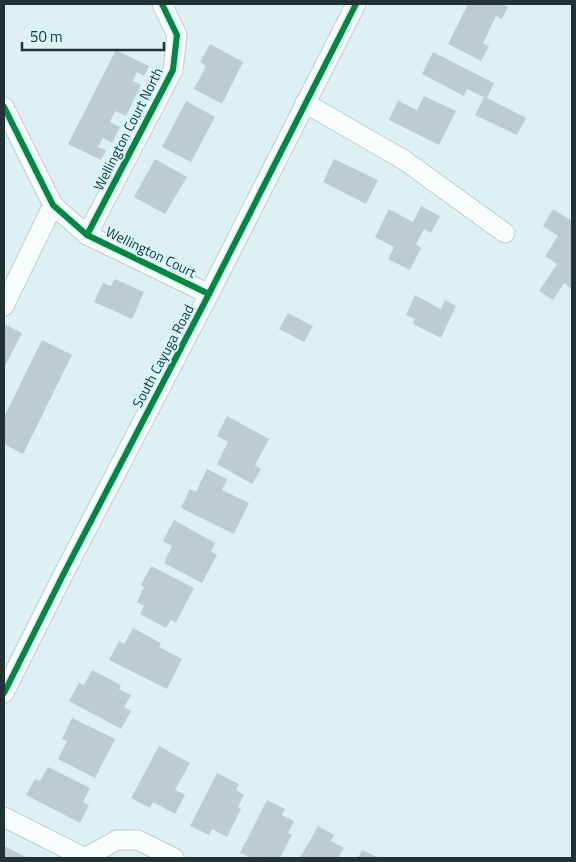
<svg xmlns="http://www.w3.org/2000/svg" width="576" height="862" font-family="'Titillium Web',sans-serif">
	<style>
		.building { fill: #bbcdcf }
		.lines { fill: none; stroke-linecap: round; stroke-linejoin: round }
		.minor-casing { stroke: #bbcdcf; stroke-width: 21 }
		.minor { stroke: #fafdfd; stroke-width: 19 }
		.cycleway-casing { stroke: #d4f9fd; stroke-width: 9 }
		.cycleway { stroke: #00873e; stroke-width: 6 }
		.labels { text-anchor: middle; stroke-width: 4; stroke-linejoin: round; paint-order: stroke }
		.street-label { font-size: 14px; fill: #213335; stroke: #d4f9fd }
	</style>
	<rect width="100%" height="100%" fill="#ddf1f4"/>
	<!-- building -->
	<g class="building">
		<polygon points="468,4 502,4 508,7 502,19 496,16 483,43 489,46 481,61 448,44"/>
		<polygon points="210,44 243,62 222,104 194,89 206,66 200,62"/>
		<polygon points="116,50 149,66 144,76 137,72 133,81 141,85 126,116 115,111 110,122 120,127 112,143 103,138 98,147 106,150 101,160 68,144"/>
		<polygon points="433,52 494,83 487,98 526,118 517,135 475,115 484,97 467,89 464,96 422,74"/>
		<polygon points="424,96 456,111 439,145 389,120 398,101 417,110"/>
		<polygon points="186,101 215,117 191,162 162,147"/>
		<polygon points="155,159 187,177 165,214 134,197"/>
		<polygon points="334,159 378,180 366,204 323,182"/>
		<polygon points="421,206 440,216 431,233 424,229 416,244 421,248 410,270 388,259 394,247 375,237 389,209 413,222"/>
		<polygon points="553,209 572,221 572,277 570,280 572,281 572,289 564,283 553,300 539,291 557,264 545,256 558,236 543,226"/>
		<polygon points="115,279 144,292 132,319 94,302 103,283 111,286"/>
		<polygon points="415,295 441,309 445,300 456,306 441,338 413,324 415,319 406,315"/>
		<polygon points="288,313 313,326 304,342 279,329"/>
		<polygon points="4,324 22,333 4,368"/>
		<polygon points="42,340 72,355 23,454 4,444 4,417"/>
		<polygon points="227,416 269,439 255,465 261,469 252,484 217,464 228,442 217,436"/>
		<polygon points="207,469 227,479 222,490 249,503 234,534 181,508 190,489 196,492"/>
		<polygon points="174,520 215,543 211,552 217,555 202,583 164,563 172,546 163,541"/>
		<polygon points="151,566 194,588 176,622 171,620 166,628 140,614 144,606 137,602 144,587 141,585"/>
		<polygon points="133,628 161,643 159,647 182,659 167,689 109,660 119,641 124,644"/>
		<polygon points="92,670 121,685 119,689 131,695 124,707 131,711 121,729 69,701 79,683 84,685"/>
		<polygon points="72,718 115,739 95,778 58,759 67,741 62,739"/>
		<polygon points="159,746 190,763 175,790 185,795 175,814 153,802 150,808 131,798"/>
		<polygon points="48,767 90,788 83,802 89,805 80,823 26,795 35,779 40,781"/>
		<polygon points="217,773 239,784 236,790 244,795 238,807 241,809 227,837 212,829 209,835 190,826"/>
		<polygon points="267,800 285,809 282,815 294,821 288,833 292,835 280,858 265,858 262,856 261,858 251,858 240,853"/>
		<polygon points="318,826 334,835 331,841 344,848 338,858 300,858"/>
		<polygon points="4,846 28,858 4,858"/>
		<polygon points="362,850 380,858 358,858"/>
	</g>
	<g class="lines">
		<!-- minor casing -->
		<g class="minor-casing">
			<g id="minor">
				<polyline points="305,103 404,160 505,233"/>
				<polyline points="4,107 53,205 87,235 209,294"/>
				<polyline points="87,235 173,70 177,35 162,4"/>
				<polyline points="4,306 53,205"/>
				<polyline points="4,693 64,573 209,294 356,4"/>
				<polyline points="4,817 85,858"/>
				<polyline points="85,858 117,840 138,840 174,858"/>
			</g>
		</g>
		<!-- minor -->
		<use href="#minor" class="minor"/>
		<!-- cycleway casing -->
		<g class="cycleway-casing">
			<g id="cycleway">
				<polyline points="4,107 53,205 87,235 209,294"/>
				<polyline points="87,235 173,70 177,35 162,4"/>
				<polyline points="4,693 64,573 209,294 356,4"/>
			</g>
		</g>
		<!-- cycleway -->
		<use href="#cycleway" class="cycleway"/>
	</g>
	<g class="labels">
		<!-- street labels -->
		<g class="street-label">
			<text transform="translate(128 129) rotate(-63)" y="5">Wellington Court North</text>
			<text transform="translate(151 252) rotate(26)" y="5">Wellington Court</text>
			<text transform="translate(163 356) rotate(-62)" y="5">South Cayuga Road</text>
		</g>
	</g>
	<!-- border -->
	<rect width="576" height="862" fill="none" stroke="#213335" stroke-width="10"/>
	<!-- scale -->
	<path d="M22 42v8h142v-8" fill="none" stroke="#213335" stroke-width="2.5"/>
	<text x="30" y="42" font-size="15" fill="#213335" stroke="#d4f9fd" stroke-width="4" paint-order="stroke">50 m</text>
</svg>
